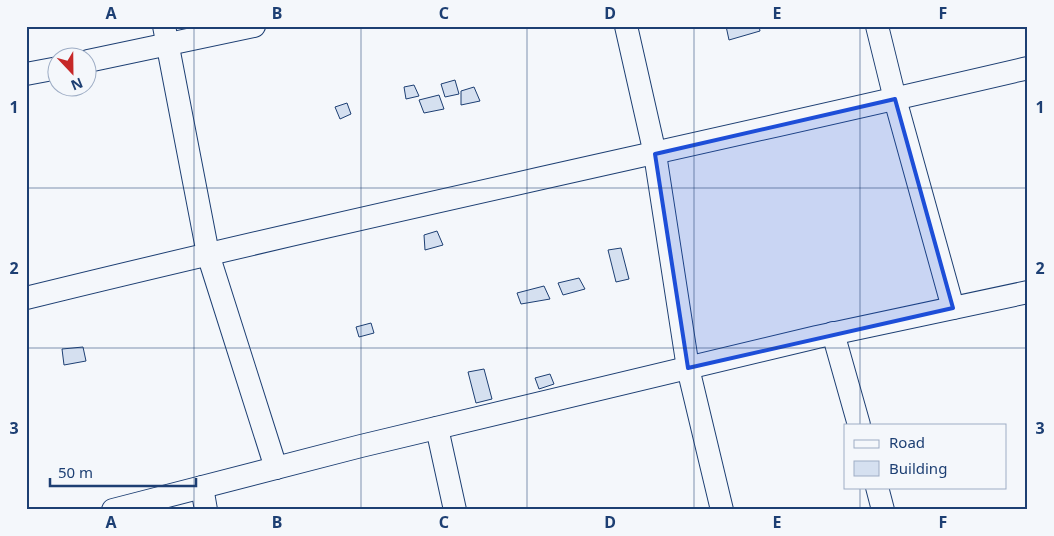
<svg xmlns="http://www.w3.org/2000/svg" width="1054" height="536" font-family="'Noto Sans',sans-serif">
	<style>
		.building { fill: #d5e0f0; stroke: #1d3f73 }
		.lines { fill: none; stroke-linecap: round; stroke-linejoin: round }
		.minor-casing { stroke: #1d3f73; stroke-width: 24 }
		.minor { stroke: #f4f7fb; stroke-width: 22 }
		.marked { fill: #1d4ed8; fill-opacity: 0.2; stroke: #1d4ed8; stroke-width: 4; stroke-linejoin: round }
		.grid { fill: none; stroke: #1d3f73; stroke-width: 1; stroke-opacity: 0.55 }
		.neatline { fill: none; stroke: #1d3f73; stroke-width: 2 }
		.grid-label { font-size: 16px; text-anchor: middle; font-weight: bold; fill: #1d3f73 }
	</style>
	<rect width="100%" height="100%" fill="#f4f7fb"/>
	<!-- building -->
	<g class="building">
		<polygon points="726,26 759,26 760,31 729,40"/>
		<polygon points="455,80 459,94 445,97 441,84"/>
		<polygon points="414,85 419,96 406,99 404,87"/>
		<polygon points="474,87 480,101 461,105 461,91"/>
		<polygon points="439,95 444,109 424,113 419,100"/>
		<polygon points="347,103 351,114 340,119 335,107"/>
		<polygon points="437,231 443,245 425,250 424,235"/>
		<polygon points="621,248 629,279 616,282 608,250"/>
		<polygon points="579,278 585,289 563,295 558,283"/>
		<polygon points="544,286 550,299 521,304 517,293"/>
		<polygon points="371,323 374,333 359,337 356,327"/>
		<polygon points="83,347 86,361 64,365 62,349"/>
		<polygon points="484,369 492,399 476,403 468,372"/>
		<polygon points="550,374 554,384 539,389 535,378"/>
	</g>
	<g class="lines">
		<!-- minor casing -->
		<g class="minor-casing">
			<g id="minor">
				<polyline points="164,26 208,254 276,468"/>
				<polyline points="626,26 655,154 688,368 722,510"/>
				<polyline points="877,26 895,99 953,308"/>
				<polyline points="88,61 254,26"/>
				<polyline points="26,74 58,68"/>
				<path d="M26,298C359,216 694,146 1028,68"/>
				<polyline points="833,333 859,425"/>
				<polyline points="437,428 455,510"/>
				<polyline points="202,487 206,510"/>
				<polyline points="877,487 883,510"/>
				<polyline points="113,510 361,446 817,337 1028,292"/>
			</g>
		</g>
		<!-- minor -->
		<use href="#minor" class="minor"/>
	</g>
	<!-- marked area -->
	<path class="marked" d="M895,99L953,308L688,368L655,154Z"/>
	<!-- grid -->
	<path class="grid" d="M194,26V510M361,26V510M527,26V510M694,26V510M860,26V425M26,188H1028M26,348H1028M860,487V510"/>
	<!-- border -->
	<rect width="1054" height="536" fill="none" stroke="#f4f7fb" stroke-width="55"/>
	<!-- legend -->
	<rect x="844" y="424" width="162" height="65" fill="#f4f7fb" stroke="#9eadc5"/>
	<rect x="854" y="440" width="25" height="8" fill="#f4f7fb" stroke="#9eadc5"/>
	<text x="889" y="448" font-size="15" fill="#1d3f73">Road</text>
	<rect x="854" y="461" width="25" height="15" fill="#d5e0f0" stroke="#9eadc5"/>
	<text x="889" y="474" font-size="15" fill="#1d3f73">Building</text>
	<!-- north arrow -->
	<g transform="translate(72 72) rotate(158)"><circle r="24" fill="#f4f7fb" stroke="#9eadc5"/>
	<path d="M0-4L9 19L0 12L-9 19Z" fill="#c62828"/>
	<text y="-8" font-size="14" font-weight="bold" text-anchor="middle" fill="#1d3f73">N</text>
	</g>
	<!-- scale -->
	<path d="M50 478v8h146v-8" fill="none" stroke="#1d3f73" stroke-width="2.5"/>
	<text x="58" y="478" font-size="15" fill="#1d3f73" stroke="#f4f7fb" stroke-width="4" paint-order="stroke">50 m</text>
	<rect x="28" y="28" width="998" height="480" class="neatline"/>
	<g class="grid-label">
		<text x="111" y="19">A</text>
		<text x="277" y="19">B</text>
		<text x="444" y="19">C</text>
		<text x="610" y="19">D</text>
		<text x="777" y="19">E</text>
		<text x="943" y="19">F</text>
		<text x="14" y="113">1</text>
		<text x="1040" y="113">1</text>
		<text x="14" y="274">2</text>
		<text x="1040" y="274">2</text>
		<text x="14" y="434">3</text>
		<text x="1040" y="434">3</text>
		<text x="111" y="528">A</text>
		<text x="277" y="528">B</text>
		<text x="444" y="528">C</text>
		<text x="610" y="528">D</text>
		<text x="777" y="528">E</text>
		<text x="943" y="528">F</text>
	</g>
</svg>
